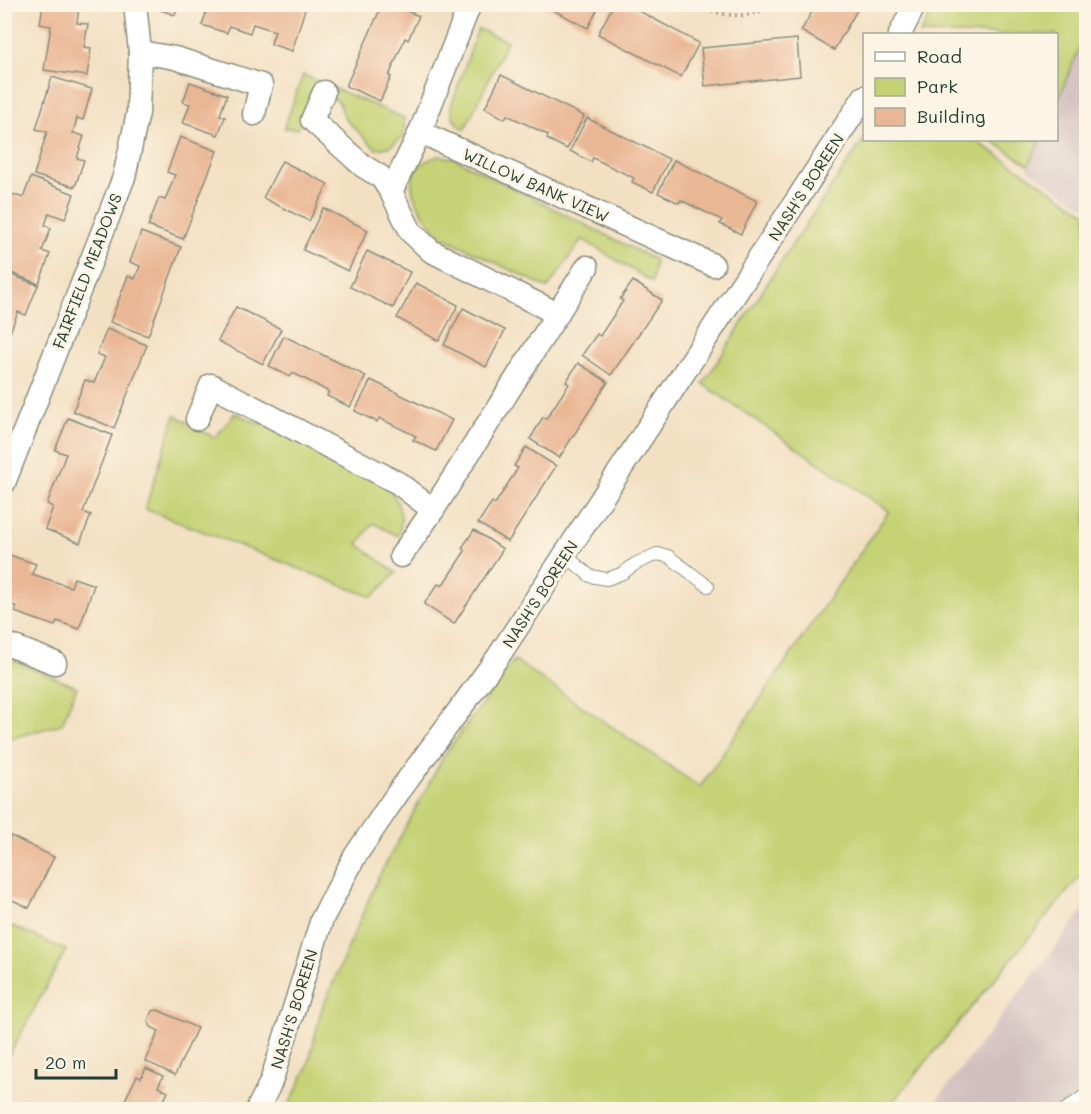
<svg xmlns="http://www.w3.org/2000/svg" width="1091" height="1114" font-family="Mali,sans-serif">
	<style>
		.industrial { fill: #d1bfbf }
		.green { fill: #c5d274; stroke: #728854; stroke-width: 1.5 }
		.building { fill: #eab795 }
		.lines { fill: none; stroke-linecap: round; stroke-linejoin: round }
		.service-casing { stroke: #898e7c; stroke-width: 14 }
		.minor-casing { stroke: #898e7c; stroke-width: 25 }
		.path { stroke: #898e7c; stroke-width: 4; stroke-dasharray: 1.5 4.5; stroke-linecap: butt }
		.service { stroke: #fff; stroke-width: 12 }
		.minor { stroke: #fff; stroke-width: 22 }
		.labels { text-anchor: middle; stroke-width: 6; stroke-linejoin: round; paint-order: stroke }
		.street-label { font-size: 16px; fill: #1f3d34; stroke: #fcf5e5 }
	</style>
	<rect width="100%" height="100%" fill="#fcf5e5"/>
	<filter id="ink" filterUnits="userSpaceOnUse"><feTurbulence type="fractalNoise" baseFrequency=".0167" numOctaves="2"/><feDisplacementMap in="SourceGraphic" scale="12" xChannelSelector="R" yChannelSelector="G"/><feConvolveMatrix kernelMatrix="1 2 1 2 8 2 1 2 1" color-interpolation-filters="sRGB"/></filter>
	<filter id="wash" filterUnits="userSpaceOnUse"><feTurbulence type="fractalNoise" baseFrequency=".008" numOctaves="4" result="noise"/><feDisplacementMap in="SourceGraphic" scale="24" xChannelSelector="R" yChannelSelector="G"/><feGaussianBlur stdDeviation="1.35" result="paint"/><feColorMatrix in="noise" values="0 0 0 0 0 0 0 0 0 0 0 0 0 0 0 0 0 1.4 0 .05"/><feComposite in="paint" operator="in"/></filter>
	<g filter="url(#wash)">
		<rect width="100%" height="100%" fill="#f3e0c3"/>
		<!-- industrial -->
		<g class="industrial">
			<polygon points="1086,31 1086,208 1028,169 1040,140 1056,140 1057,102"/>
			<polygon points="1086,907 1086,1109 930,1109"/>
		</g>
		<!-- green -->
		<g class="green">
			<polygon points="935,5 1086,5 1086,32 1057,102 1056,34 920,34"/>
			<path d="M478,29L507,41L465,129C454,124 452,118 451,106Z"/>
			<polygon points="303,75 404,118 404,136 389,147 376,149 345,119 339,102 318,89 297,129 284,128"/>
			<polygon points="864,139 975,140 1086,213 1086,869 887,1109 287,1109 308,1066 321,1011 377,880 444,756 514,660 700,787 889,511 703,384 790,248"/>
			<polygon points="991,140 1040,140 1029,165"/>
			<path d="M439,156L454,158L655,260L652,282L582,239L548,288L443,237C428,224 399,186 418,167C424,161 432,158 439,156Z"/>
			<path d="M235,413C267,428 379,470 394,496C402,511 403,520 398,536L373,523L358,544L396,573L372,597L145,509L175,415L215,438Z"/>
			<polygon points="5,657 77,687 62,724 5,740"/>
			<polygon points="5,923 66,950 5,1063"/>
		</g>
		<g id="blocks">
			<!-- building -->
			<g class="building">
				<polygon points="43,4 86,4 85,8 79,7 77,23 88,24 84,47 91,48 87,76 44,70 51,26 40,24"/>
				<polygon points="199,4 197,11 178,5 175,15 155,8 156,5"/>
				<polygon points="209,4 302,4 306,6 292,51 271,44 275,31 253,24 250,33 229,26 227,33 202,25"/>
				<polygon points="541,4 600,4 588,28"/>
				<polygon points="614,4 626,4 699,43 681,77 598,34"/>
				<polygon points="382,5 393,5 419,16 408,40 405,38 389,76 391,77 380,101 346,86"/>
				<polygon points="816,5 860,5 834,50 801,31"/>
				<polygon points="797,39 800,76 705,86 701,48"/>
				<polygon points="501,75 584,116 567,149 547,139 548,135 528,125 507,115 505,119 485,108"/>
				<polygon points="52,77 92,89 83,120 77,118 73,133 84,136 77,158 84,160 75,187 34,175 47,132 36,129"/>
				<polygon points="190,82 227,95 220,115 225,117 218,135 183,123 190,104 183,102"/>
				<polygon points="587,118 669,159 653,192 632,182 634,178 593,158 591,162 570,151"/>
				<polygon points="180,137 217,151 183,239 148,226 159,198 165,200 175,175 167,172"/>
				<polygon points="674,160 757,201 741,234 720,224 722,220 701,210 681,200 679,203 658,193"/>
				<polygon points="282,161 328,184 309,221 263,198"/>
				<polygon points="31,177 74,194 65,219 49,213 45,225 51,228 42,251 50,254 39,284 4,270 4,252 9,239 5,237 5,232 11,215 5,212 12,194 23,198"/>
				<polygon points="323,208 368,230 348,271 303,250"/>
				<polygon points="141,232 181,247 148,336 110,322 128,276 135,279 140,266 130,262"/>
				<polygon points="367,251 410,272 393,308 350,287"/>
				<polygon points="4,272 38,285 26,315 18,312 9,335 4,333"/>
				<polygon points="633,281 662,300 611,375 582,355 597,334 600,336 623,301 620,299"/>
				<polygon points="416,283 458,305 439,341 397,318"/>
				<polygon points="236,307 281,329 263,364 218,341"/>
				<polygon points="463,308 505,330 486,367 444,345"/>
				<polygon points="107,329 147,345 114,428 73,411 85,380 94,383 105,357 97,354"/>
				<polygon points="284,336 366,376 350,407 327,396 329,392 311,382 293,373 290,377 269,366"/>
				<polygon points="578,363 608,382 559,458 530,439 543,417 546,419 569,384 566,382"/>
				<polygon points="371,380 452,420 436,451 413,440 416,436 379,418 377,422 355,411"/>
				<polygon points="68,418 112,435 83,512 91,515 80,543 45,529 53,507 47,504 66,454 55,450"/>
				<polygon points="526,447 556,466 508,542 478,523 492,502 495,504 518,468 514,466"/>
				<polygon points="474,530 503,549 454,624 424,604 438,584 442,586 465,551 462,548"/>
				<polygon points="6,554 36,564 32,574 71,587 74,578 94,585 79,629 57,621 55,626 15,612 17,607 5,602 5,559"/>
				<polygon points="11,836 54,857 29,908 4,896 4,849"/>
				<polygon points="158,1010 197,1028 175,1075 145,1061 159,1031 151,1027 148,1021 152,1011"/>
				<polygon points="146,1068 163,1076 158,1087 168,1092 159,1110 120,1110 137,1076 141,1078"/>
			</g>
		</g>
	</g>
	<g filter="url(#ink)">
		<use href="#blocks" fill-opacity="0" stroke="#898e7c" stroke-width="1.5"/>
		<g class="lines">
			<!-- service casing -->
			<g class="service-casing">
				<g id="service">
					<polyline points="565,555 590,576 607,579 623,573 635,564 657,554 668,556 708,586"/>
					<polyline points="1065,1110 1086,1095"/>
				</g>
			</g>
			<!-- minor casing -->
			<g class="minor-casing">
				<g id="minor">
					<polyline points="470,4 420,132 391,192 411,232 431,251 558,314"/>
					<polyline points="900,34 915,4"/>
					<polyline points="140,52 175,58 261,85 254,114"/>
					<polyline points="324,92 312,120 363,166 381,177 391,192"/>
					<polyline points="420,132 713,265"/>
					<polyline points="197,419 211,385 398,483 433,510"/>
					<polyline points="4,483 124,177 138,113 140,52 135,4"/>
					<polyline points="401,556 433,510 587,267"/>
					<polyline points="4,643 55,663"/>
					<polyline points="257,1110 271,1082 322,919 355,856 395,797 498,657 864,97"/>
				</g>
			</g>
			<!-- path -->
			<path class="path" d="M695,4C722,17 749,21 775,4"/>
			<!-- service -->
			<use href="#service" class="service"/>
			<!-- minor -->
			<use href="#minor" class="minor"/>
		</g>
	</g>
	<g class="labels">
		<!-- street labels -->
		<g class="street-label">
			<text transform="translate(536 185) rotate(24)" y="6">WILLOW BANK VIEW</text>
			<text transform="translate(806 187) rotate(-57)" y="6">NASH'S BOREEN</text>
			<text transform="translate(87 271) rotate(-69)" y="6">FAIRFIELD MEADOWS</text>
			<text transform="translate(540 594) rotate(-57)" y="6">NASH'S BOREEN</text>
			<text transform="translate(294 1009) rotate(-73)" y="6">NASH'S BOREEN</text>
		</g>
	</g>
	<!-- margin -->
	<rect width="1091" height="1114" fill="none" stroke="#fcf5e5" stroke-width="24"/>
	<!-- legend -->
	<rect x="863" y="33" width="195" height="108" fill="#fcf5e5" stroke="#a4ab9e" stroke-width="1.5"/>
	<rect x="875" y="52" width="30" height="9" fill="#ffffff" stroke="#a4ab9e" stroke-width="1.5"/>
	<text x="917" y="63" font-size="18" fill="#1f3d34">Road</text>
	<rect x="875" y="78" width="30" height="18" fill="#c5d274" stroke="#a4ab9e" stroke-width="1.5"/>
	<text x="917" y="93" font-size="18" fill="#1f3d34">Park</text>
	<rect x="875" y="108" width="30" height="18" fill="#eab795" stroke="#a4ab9e" stroke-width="1.5"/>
	<text x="917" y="123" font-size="18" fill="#1f3d34">Building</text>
	<!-- scale -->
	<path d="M36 1069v9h80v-9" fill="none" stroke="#1f3d34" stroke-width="3"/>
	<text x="45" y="1069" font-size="18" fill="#1f3d34" stroke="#fcf5e5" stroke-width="4.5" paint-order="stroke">20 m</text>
</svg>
